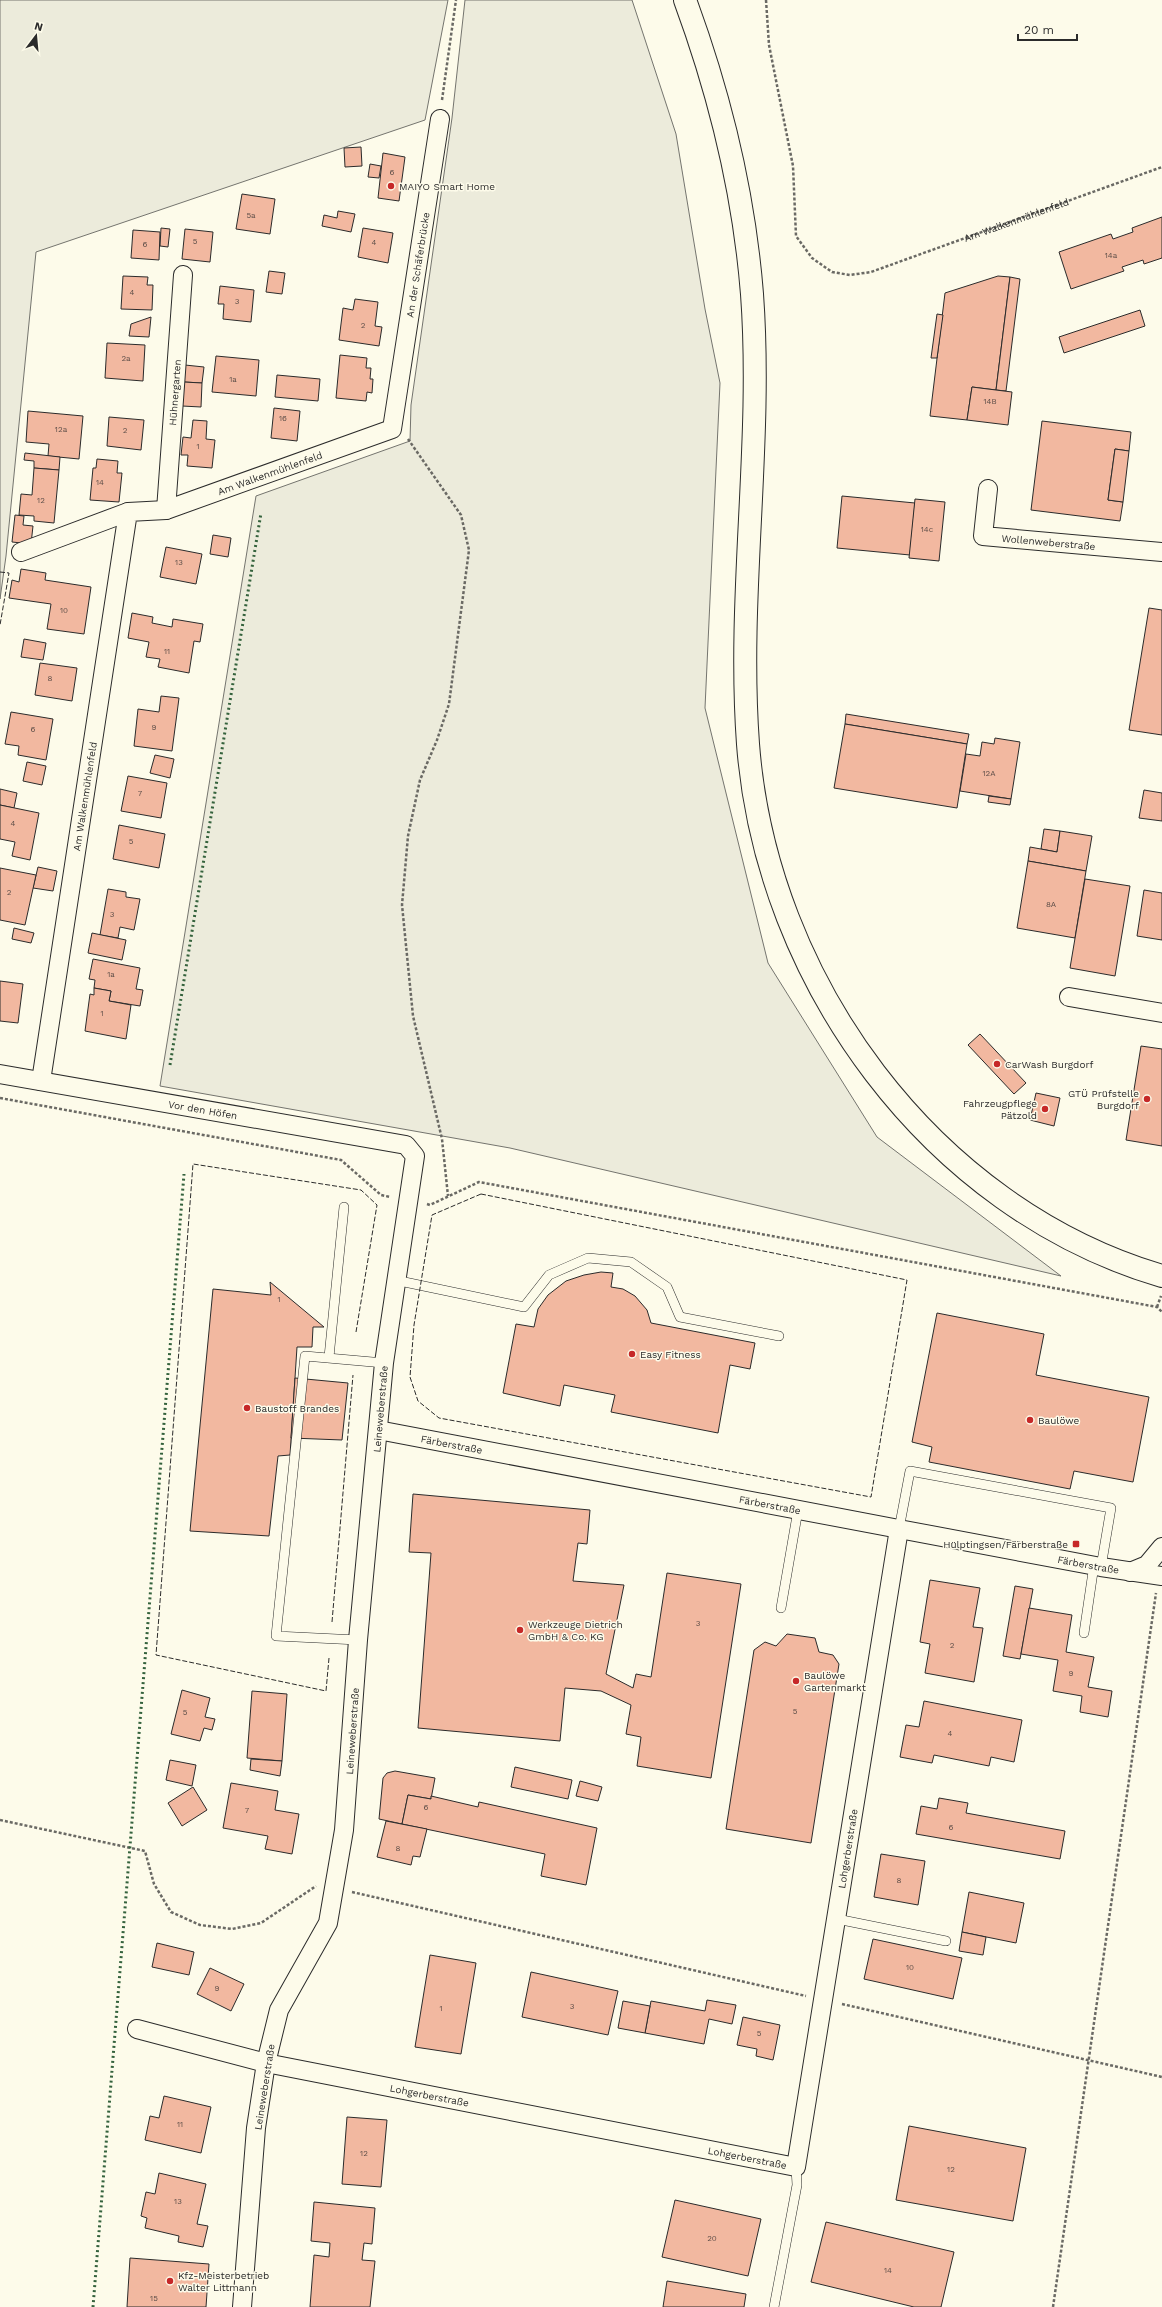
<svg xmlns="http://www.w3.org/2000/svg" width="1162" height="2307" font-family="'Work Sans',sans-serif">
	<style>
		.green { fill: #ecebdb; stroke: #74746e }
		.building { fill: #f2b8a0; stroke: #2b2b2b }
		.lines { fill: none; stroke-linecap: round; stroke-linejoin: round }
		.service-casing { stroke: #2b2b2b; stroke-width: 10 }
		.minor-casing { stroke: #2b2b2b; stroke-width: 20 }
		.primary-casing { stroke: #2b2b2b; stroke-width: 24 }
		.path { stroke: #6a6964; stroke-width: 2.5; stroke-dasharray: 3 2; stroke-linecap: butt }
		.service { stroke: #fdfbea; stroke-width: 9 }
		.minor { stroke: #fdfbea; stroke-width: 18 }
		.primary { stroke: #fdfbea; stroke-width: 22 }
		.hedge { stroke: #34623c; stroke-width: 3; stroke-dasharray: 2 3; stroke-linecap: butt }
		.fence { stroke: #2b2b2b; stroke-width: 1; stroke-dasharray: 5 2; stroke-linecap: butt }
		.poi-dot { fill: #c62828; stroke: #fdfbea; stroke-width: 1.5 }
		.labels { text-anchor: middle; stroke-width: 3; stroke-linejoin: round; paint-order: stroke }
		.number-label { font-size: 8px; fill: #5d4e48 }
		.poi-label { font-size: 10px; fill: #2b2b2b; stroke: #fdfbea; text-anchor: start }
		.street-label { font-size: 10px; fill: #2b2b2b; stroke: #fdfbea }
	</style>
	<rect width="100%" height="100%" fill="#fdfbea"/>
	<!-- green -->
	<g class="green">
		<polygon points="0,0 448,0 425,120 36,252 6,556 0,599"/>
		<polygon points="465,0 632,0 676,134 705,309 720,383 705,708 768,963 877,1137 1061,1276 510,1148 160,1086 256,496 410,441 411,405 452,118"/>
	</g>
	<!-- building -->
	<g class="building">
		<polygon points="361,147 362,166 345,167 344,148"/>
		<polygon points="383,153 405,157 399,201 378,198"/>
		<polygon points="370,164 381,166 379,178 368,177"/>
		<polygon points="242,194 275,199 270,234 236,229"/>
		<polygon points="338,211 355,214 351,232 322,226 324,215 337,218"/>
		<polygon points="1162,217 1162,258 1144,264 1143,260 1122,267 1124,271 1071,289 1059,252 1111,234 1113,239 1133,232 1132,228"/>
		<polygon points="161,228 170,229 168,247 160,246"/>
		<polygon points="363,228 393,233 388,263 358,257"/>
		<polygon points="185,229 213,232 210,262 182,259"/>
		<polygon points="133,230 160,232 159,260 131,258"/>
		<polygon points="269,271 285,273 282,294 266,292"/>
		<polygon points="123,276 148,277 147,285 153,285 152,310 121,309"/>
		<polygon points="998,276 1010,277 996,390 972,387 967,420 930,416 945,293"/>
		<polygon points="1010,277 1020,279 1006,391 996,390"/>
		<polygon points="220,286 254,290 251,322 223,319 224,304 218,304"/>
		<polygon points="355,299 378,302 375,326 382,327 379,346 339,340 343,308 353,310"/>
		<polygon points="1140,310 1145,326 1064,353 1059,337"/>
		<polygon points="937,314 943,315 937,358 931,358"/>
		<polygon points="151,317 149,337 129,336 131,324"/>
		<polygon points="107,343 145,345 143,381 105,378"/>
		<polygon points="340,355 367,358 366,368 371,368 370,379 373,379 372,393 367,392 366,401 336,398"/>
		<polygon points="216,356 259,360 256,396 212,392"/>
		<polygon points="185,365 204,367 202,383 184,382"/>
		<polygon points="277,375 320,379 318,401 275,397"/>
		<polygon points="184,382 202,383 201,407 182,406"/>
		<polygon points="972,387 1012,392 1008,425 967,420"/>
		<polygon points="274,408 300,411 297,441 271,438"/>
		<polygon points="28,411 83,416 79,459 48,456 49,444 26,442"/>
		<polygon points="109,417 144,420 141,450 107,446"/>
		<polygon points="193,420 207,421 206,439 215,440 212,468 187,466 188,455 181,455 183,437 191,438"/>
		<polygon points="1042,421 1131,432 1129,451 1115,449 1108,500 1123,502 1120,521 1031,510"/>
		<polygon points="1115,449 1129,451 1123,502 1108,500"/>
		<polygon points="25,453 60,457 59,470 34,468 34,461 24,460"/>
		<polygon points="97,459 118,461 117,473 122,473 119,502 90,500 93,468 96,468"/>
		<polygon points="34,468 59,470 54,523 34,521 34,516 19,515 21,494 32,495"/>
		<polygon points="842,496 915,503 910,555 837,548"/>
		<polygon points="915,499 945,502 939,561 909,558"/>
		<polygon points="15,515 24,516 23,525 33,526 31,544 12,542"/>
		<polygon points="213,535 231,538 228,557 210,554"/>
		<polygon points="166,547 202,554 196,584 160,577"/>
		<polygon points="21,569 46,573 45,580 91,587 84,634 47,629 51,604 9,598 12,580 19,582"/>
		<polygon points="1149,608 1162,610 1162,735 1129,730"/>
		<polygon points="132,613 153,617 152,623 172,627 173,619 203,624 200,642 194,641 189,673 158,667 160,659 146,657 149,642 128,638"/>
		<polygon points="24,639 46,643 43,660 21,657"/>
		<polygon points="40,663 77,668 72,701 35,695"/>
		<polygon points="161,696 179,698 172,751 134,746 138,709 159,712"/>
		<polygon points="11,712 53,719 46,760 18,755 19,746 5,744"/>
		<polygon points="846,714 969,734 967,744 845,724"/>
		<polygon points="845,724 967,744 957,808 834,788"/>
		<polygon points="995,738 1020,742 1011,799 960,791 966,754 980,756 982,742 994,744"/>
		<polygon points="155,755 174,759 170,778 150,773"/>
		<polygon points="27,762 46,766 42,785 23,781"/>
		<polygon points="128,776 167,783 161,818 121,811"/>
		<polygon points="0,789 17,793 14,808 0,805"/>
		<polygon points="1144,790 1162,793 1162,821 1139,818"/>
		<polygon points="989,796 1011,799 1010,805 988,802"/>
		<polygon points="0,805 39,813 30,860 12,856 15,842 0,839"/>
		<polygon points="119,825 165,834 159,868 113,859"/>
		<polygon points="1044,829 1060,831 1057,852 1041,849"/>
		<polygon points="1060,831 1092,836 1086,871 1028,861 1030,847 1057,852"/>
		<polygon points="1028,861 1086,871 1075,938 1017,928"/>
		<polygon points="38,867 57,871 53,891 33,888"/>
		<polygon points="0,868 36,875 25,925 0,920"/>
		<polygon points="1085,879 1130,886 1115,976 1070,968"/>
		<polygon points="108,889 126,892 126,897 140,899 134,930 120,927 118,938 100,935"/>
		<polygon points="1144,890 1162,893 1162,940 1137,936"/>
		<polygon points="14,928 34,933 31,943 12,939"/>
		<polygon points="92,933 126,940 122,960 88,953"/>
		<polygon points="93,959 140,968 136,989 143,990 140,1006 109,1001 111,991 94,988 95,980 89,979"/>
		<polygon points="0,981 23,984 18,1023 0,1021"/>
		<polygon points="94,988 111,991 109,1001 131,1005 126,1039 85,1031 90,994 94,995"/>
		<polygon points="980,1034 1026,1083 1014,1094 968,1045"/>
		<polygon points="1141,1046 1162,1049 1162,1146 1126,1140"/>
		<polygon points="1036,1093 1060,1098 1054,1126 1030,1120"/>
		<polygon points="601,1272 613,1273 611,1287 623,1289 635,1296 647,1310 651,1323 755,1343 750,1369 730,1365 718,1433 611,1412 615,1395 564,1385 560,1406 503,1393 516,1324 534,1327 538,1309 548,1295 566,1281 584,1275"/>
		<polygon points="270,1282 324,1327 313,1327 312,1347 297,1347 290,1455 278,1456 269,1536 190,1531 213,1289 271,1295"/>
		<polygon points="937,1313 1044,1334 1036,1375 1149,1397 1133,1482 1074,1471 1070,1489 929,1462 932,1447 912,1442"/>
		<polygon points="295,1378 348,1383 342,1440 291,1438"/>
		<polygon points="413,1494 590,1510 587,1544 578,1543 573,1581 624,1585 606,1674 633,1688 636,1674 651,1677 667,1573 741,1584 711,1778 637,1766 641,1737 626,1734 631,1705 601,1691 565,1688 560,1741 418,1728 431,1553 409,1552"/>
		<polygon points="930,1580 980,1588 973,1627 983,1628 974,1682 925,1673 930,1644 920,1642"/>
		<polygon points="1015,1586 1033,1589 1020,1659 1003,1656"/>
		<polygon points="1029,1608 1072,1615 1066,1652 1094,1657 1088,1687 1112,1691 1108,1717 1080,1712 1082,1696 1053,1691 1058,1660 1021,1654"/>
		<polygon points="787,1634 815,1638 819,1652 833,1655 839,1664 811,1843 726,1829 754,1650 765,1642 776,1646"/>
		<polygon points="182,1690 210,1698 205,1717 215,1719 212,1730 204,1728 200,1741 171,1734"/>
		<polygon points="252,1691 287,1694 282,1761 247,1758"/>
		<polygon points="924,1701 1022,1720 1014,1762 991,1757 989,1766 934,1755 932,1763 900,1757 906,1725 919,1727"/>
		<polygon points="251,1759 282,1761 280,1776 250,1770"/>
		<polygon points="170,1760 196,1765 192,1786 166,1780"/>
		<polygon points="515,1767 572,1780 568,1799 511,1787"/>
		<polygon points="395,1771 435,1778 431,1799 408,1795 402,1824 379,1819 383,1778 387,1773"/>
		<polygon points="580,1781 602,1787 598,1801 576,1796"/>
		<polygon points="231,1783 278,1791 275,1810 299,1814 292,1854 265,1849 268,1836 223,1828"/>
		<polygon points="193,1787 207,1810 182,1826 168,1803"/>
		<polygon points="408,1795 431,1799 431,1796 478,1807 479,1802 597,1828 586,1885 541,1876 545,1854 402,1824"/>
		<polygon points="939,1798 968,1803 966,1813 1065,1831 1060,1859 916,1834 921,1806 937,1809"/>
		<polygon points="386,1821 427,1829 420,1857 413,1856 411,1865 377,1857"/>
		<polygon points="881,1854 925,1861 918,1905 874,1897"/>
		<polygon points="969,1892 1024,1903 1016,1943 962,1932"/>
		<polygon points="962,1932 986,1937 983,1955 959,1951"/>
		<polygon points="873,1939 962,1958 953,1999 864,1979"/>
		<polygon points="157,1943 194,1952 189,1975 152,1967"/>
		<polygon points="430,1955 476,1963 461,2054 415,2047"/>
		<polygon points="210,1968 244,1984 231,2011 197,1994"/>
		<polygon points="531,1972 618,1991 608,2035 522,2017"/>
		<polygon points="707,2000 736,2005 732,2024 709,2019 704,2044 645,2033 651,2001 705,2011"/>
		<polygon points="623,2001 650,2006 645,2033 618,2028"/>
		<polygon points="743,2017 780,2025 773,2060 756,2056 757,2049 737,2045"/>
		<polygon points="164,2096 211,2107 201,2153 145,2140 150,2116 159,2118"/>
		<polygon points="347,2117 387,2120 381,2187 342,2184"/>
		<polygon points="909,2126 1026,2148 1013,2221 896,2200"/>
		<polygon points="159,2173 206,2184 197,2224 208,2226 203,2247 178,2242 179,2236 145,2228 147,2218 141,2216 146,2192 155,2194"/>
		<polygon points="675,2200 761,2219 748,2276 662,2257"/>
		<polygon points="314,2202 375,2208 372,2244 364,2243 362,2260 375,2261 370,2307 310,2307 314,2255 329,2257 330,2243 311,2241"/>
		<polygon points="826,2222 954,2252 941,2307 914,2307 811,2282"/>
		<polygon points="130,2258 209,2264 206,2307 127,2307"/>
		<polygon points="667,2281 746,2294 744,2307 663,2307"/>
	</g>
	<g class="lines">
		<!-- service casing -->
		<g class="service-casing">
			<g id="service">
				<polyline points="395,1280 524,1307 549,1275 588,1258 631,1262 667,1287 680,1317 779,1336"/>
				<polyline points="329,1357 344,1207"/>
				<polyline points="899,1529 910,1471 1111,1508 1101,1567"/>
				<polyline points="781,1608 798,1510"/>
				<polyline points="1084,1633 1094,1565"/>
				<polyline points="358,1640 276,1636 305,1356 384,1363"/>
				<polyline points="837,1919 946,1941"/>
				<polyline points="774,2307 797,2185 796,2167"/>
			</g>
		</g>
		<!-- minor casing -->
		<g class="minor-casing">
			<g id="minor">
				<path id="s2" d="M988,489L983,536L1162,552"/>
				<path id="s3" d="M166,510L183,275"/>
				<polyline points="21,552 128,512"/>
				<polyline points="1069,997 1162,1013"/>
				<path id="s4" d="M0,1074L406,1145L415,1156L384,1363L358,1640L344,1830L328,1923L279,2010L266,2063L256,2128L242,2307"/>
				<path id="s5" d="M41,1081L128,512L166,510L392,429L440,119"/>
				<path id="s6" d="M378,1430L899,1529L1101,1567L1162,1576"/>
				<polyline points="1130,1572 1147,1565 1162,1547"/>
				<path id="s7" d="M137,2029L266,2063L796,2167L899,1529"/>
			</g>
		</g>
		<!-- primary casing -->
		<g class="primary-casing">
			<path id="primary" d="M685,0C720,95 744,193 752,294C763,444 737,594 748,744C766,981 931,1208 1162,1276"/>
		</g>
		<!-- path -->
		<g class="path">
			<path id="s1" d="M766,0L769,45L793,166L796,236L812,258L832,272L850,275L871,272L1162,167"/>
			<polyline points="442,100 456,0"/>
			<polyline points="408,439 461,515 469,550 449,704 437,740 420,780 408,836 402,905 413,1016 442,1139 448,1196"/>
			<polyline points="0,1098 341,1160 381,1195 390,1197"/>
			<polyline points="427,1204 430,1205 479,1182 1157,1307 1162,1312"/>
			<polyline points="1157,1307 1161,1296"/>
			<polyline points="0,1820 145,1851 154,1884 171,1912 200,1925 232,1929 261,1923 316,1886"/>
			<polyline points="352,1892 806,1996"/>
			<polyline points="842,2004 1162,2077"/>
			<polyline points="1053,2307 1156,1593"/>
		</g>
		<!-- service -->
		<use href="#service" class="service"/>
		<!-- minor -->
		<use href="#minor" class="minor"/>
		<!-- primary -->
		<use href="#primary" class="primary"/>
		<!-- hedge -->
		<g class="hedge">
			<polyline points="170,1065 261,513"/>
			<polyline points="93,2307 184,1174"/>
		</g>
		<!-- fence -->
		<g class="fence">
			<polyline points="0,572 9,573 0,625"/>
			<polygon points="481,1194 907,1280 871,1497 439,1418 418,1401 410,1377 414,1325 432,1215"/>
			<polyline points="332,1622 353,1375"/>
			<polyline points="329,1658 326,1691 156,1655 193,1164 361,1190 377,1205 356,1332"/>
		</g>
	</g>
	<!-- markers -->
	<g class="poi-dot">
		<circle cx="391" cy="186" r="4"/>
		<circle cx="997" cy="1064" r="4"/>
		<circle cx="1147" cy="1099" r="4"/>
		<circle cx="1045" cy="1109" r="4"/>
		<circle cx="632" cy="1354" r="4"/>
		<circle cx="247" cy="1408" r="4"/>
		<circle cx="1030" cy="1420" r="4"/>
		<rect x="1072" y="1540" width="8" height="8" rx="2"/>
		<circle cx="520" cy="1630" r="4"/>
		<circle cx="796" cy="1681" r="4"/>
		<circle cx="170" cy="2281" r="4"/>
	</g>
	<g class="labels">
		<!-- number labels -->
		<g class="number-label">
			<text x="392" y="175">6</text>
			<text x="251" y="218">5a</text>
			<text x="195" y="244">5</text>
			<text x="374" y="245">4</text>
			<text x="145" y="247">6</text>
			<text x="1111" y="258">14a</text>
			<text x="132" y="295">4</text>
			<text x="237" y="304">3</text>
			<text x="363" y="328">2</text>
			<text x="126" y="361">2a</text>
			<text x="233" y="382">1a</text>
			<text x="990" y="404">14B</text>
			<text x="283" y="421">16</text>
			<text x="61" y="432">12a</text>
			<text x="125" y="433">2</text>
			<text x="198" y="449">1</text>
			<text x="100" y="485">14</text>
			<text x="41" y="503">12</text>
			<text x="927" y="532">14c</text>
			<text x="179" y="565">13</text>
			<text x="64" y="613">10</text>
			<text x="167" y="654">11</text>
			<text x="50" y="681">8</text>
			<text x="154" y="730">9</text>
			<text x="33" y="732">6</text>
			<text x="989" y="776">12A</text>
			<text x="140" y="796">7</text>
			<text x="13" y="826">4</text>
			<text x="131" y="844">5</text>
			<text x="9" y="895">2</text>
			<text x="1051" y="907">8A</text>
			<text x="112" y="917">3</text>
			<text x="111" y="977">1a</text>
			<text x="102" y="1016">1</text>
			<text x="279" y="1302">1</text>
			<text x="698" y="1626">3</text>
			<text x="952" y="1648">2</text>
			<text x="1071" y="1676">9</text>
			<text x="795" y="1714">5</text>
			<text x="185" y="1715">5</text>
			<text x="950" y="1736">4</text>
			<text x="426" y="1810">6</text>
			<text x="247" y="1813">7</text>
			<text x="951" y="1830">6</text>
			<text x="398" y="1851">8</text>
			<text x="899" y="1883">8</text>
			<text x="910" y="1970">10</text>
			<text x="217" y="1991">9</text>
			<text x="572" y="2009">3</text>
			<text x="441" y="2011">1</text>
			<text x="759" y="2036">5</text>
			<text x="180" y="2127">11</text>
			<text x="364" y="2156">12</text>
			<text x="951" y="2172">12</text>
			<text x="178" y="2204">13</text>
			<text x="712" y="2241">20</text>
			<text x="888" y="2273">14</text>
			<text x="154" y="2301">15</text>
		</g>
		<!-- poi labels -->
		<g class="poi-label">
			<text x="399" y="190">MAIYO Smart Home</text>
			<text x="1005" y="1068">CarWash Burgdorf</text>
			<text x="1139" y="1097" text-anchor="end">GTÜ Prüfstelle<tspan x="1139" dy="12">Burgdorf</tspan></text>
			<text x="1037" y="1107" text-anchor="end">Fahrzeugpflege<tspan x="1037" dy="12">Pätzold</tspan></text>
			<text x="640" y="1358">Easy Fitness</text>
			<text x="255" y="1412">Baustoff Brandes</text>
			<text x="1038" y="1424">Baulöwe</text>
			<text x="1068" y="1548" text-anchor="end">Hülptingsen/Färberstraße</text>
			<text x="528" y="1628">Werkzeuge Dietrich<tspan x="528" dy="12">GmbH &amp; Co. KG</tspan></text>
			<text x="804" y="1679">Baulöwe<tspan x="804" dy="12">Gartenmarkt</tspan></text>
			<text x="178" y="2279">Kfz-Meisterbetrieb<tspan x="178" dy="12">Walter Littmann</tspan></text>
		</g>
		<!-- street labels -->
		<g class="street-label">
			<text dy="4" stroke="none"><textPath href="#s1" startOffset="484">Am Walkenmühlenfeld</textPath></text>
			<text dy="4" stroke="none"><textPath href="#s5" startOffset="1020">An der Schäferbrücke</textPath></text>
			<text dy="4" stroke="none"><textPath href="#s3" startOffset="118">Hühnergarten</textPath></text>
			<text dy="4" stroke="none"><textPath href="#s5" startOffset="724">Am Walkenmühlenfeld</textPath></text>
			<text dy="4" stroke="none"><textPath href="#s2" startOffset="113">Wollenweberstraße</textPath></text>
			<text dy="4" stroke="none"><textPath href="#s5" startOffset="288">Am Walkenmühlenfeld</textPath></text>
			<text dy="4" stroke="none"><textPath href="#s4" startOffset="206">Vor den Höfen</textPath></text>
			<text transform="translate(380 1409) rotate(-85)" y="4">Leineweberstraße</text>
			<text dy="4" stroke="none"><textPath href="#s6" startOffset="75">Färberstraße</textPath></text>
			<text dy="4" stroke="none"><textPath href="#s6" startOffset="399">Färberstraße</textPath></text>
			<text dy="4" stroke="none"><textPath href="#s6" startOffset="723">Färberstraße</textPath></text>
			<text transform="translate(352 1731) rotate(-86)" y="4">Leineweberstraße</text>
			<text dy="4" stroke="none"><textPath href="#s7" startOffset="996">Lohgerberstraße</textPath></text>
			<text transform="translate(264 2087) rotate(-81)" y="4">Leineweberstraße</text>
			<text dy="4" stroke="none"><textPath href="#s7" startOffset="300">Lohgerberstraße</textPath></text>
			<text dy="4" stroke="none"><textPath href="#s7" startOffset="624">Lohgerberstraße</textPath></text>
		</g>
	</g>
	<!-- north arrow -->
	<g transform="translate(36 36) rotate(16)" stroke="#fdfbea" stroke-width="3" paint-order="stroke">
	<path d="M0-3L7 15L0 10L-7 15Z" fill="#2b2b2b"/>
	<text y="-6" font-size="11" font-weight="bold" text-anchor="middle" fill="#2b2b2b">N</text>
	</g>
	<!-- scale -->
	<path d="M1018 34v6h59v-6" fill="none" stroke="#2b2b2b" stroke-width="2"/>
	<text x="1024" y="34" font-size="12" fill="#2b2b2b" stroke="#fdfbea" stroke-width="3" paint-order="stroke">20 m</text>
</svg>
